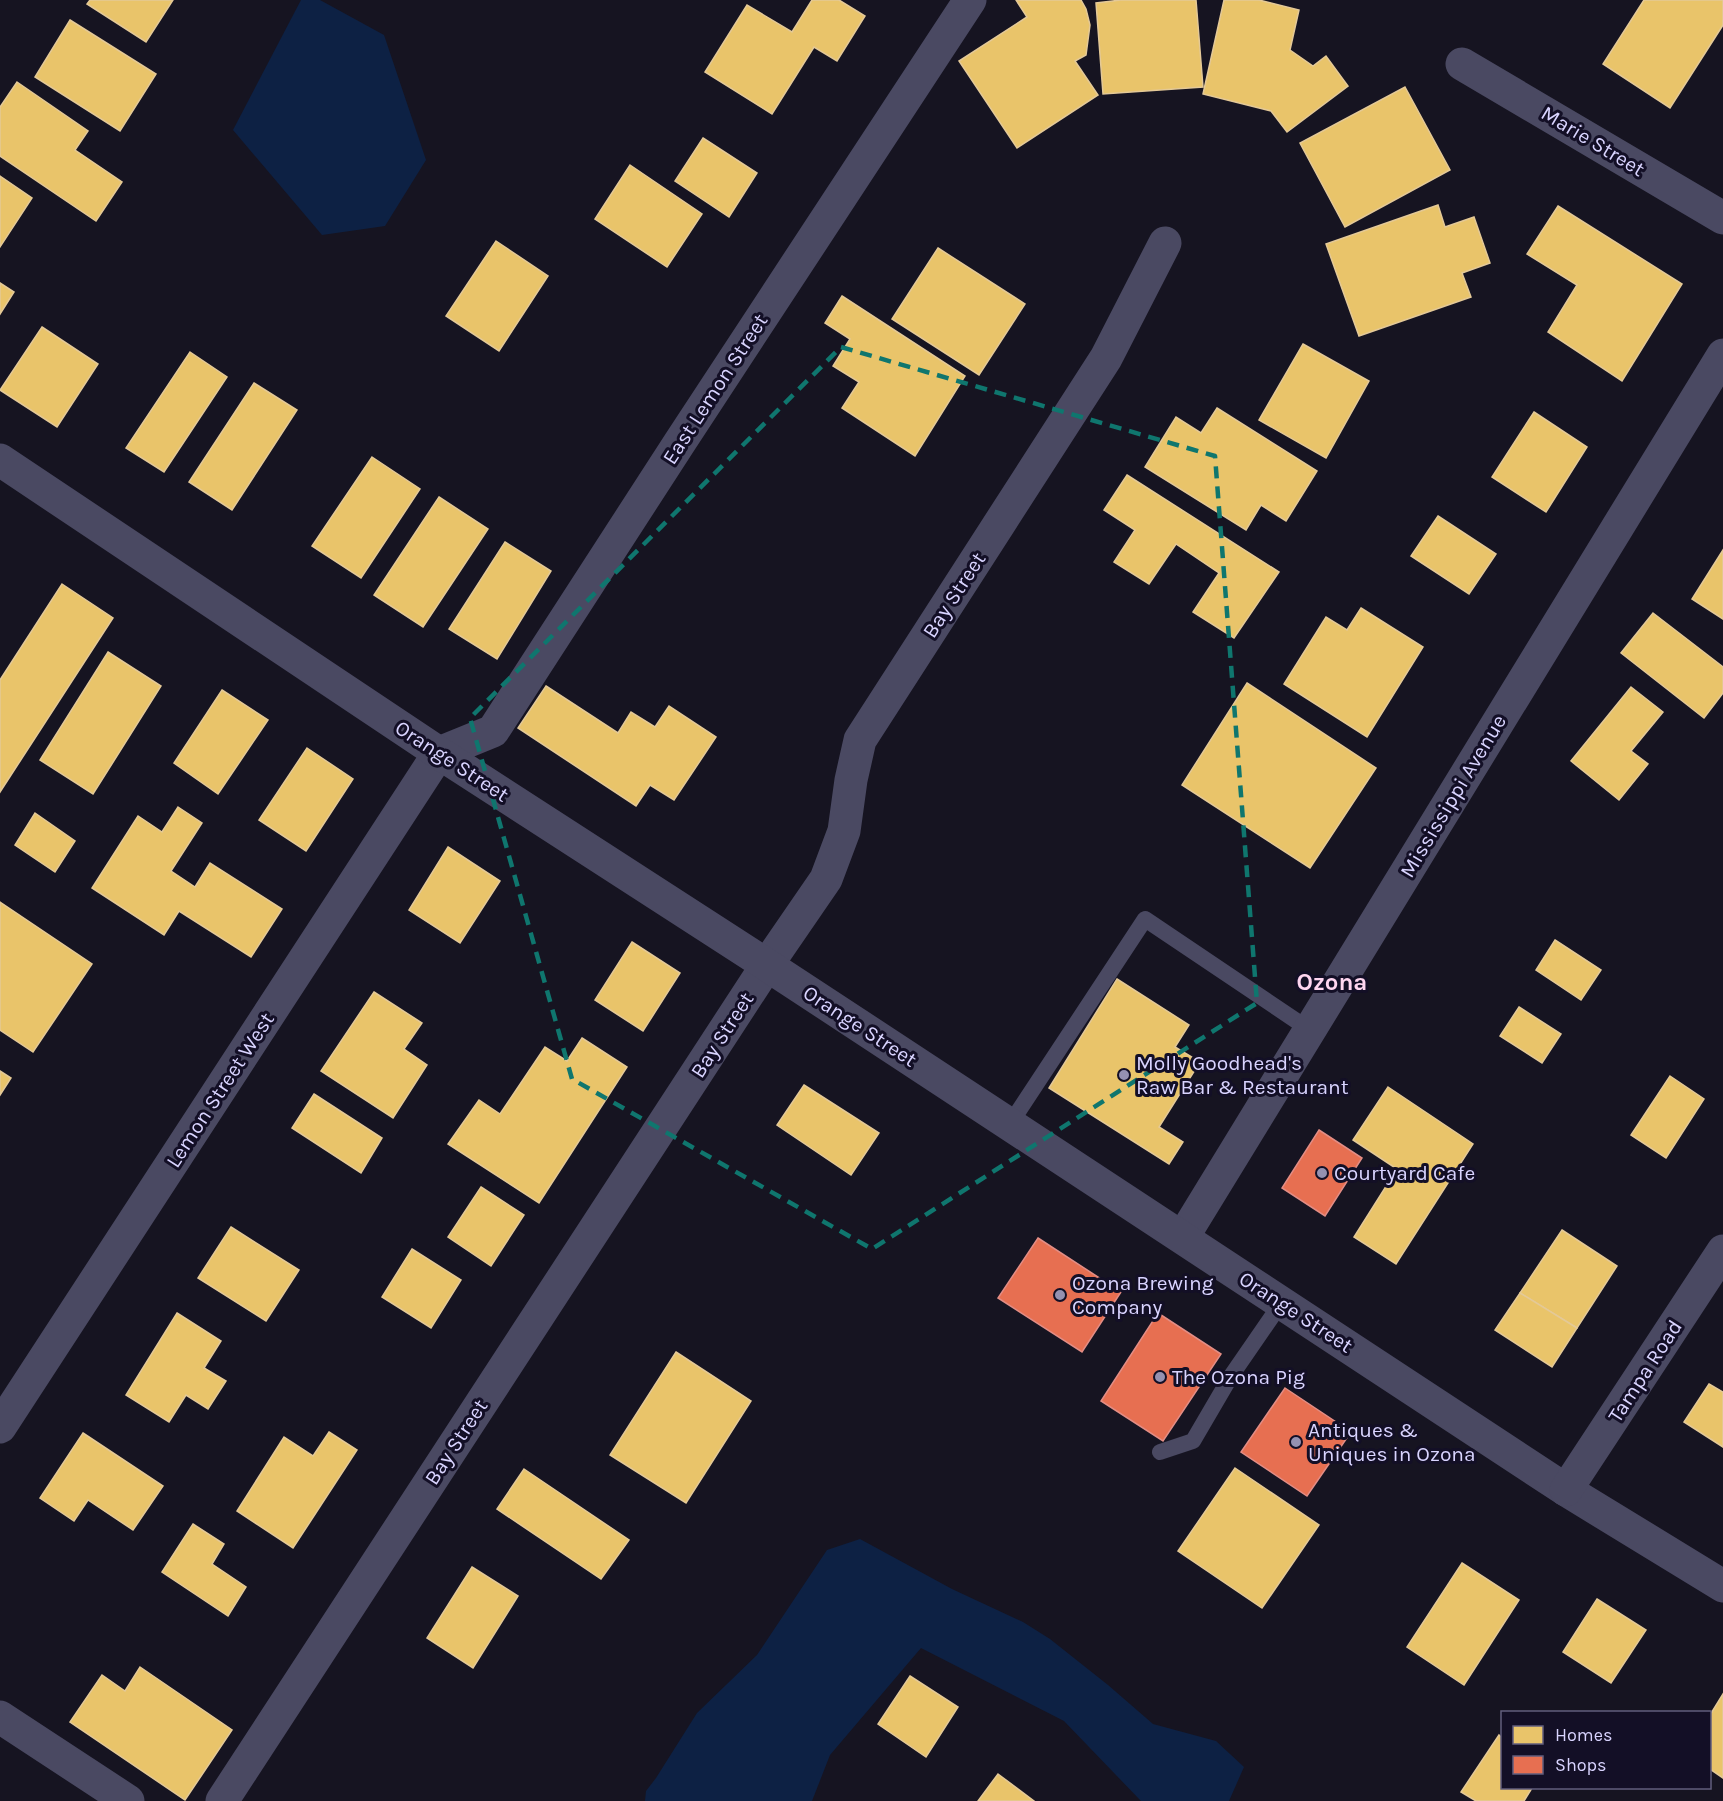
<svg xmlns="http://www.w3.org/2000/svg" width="1723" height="1801" font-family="Karla,sans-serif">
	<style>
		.water { fill: #0d2144 }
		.homes { fill: #e9c46a; stroke: #e4c997; stroke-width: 1.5 }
		.shops { fill: #e76f51; stroke: #e38d85; stroke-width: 1.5 }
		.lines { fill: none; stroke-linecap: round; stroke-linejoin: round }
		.service { stroke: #4a4962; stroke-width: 16 }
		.minor { stroke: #4a4962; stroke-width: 33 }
		.tertiary { stroke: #4a4962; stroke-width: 33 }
		.marked { fill: none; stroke: #0f766e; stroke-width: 4.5; stroke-dasharray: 12 8; stroke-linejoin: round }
		.poi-dot { fill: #9591b1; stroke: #130f26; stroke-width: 2 }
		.labels { text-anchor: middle; stroke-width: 6; stroke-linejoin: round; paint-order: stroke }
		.street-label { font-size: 21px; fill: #d9d4ff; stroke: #130f26 }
		.poi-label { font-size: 21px; fill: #d9d4ff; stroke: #130f26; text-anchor: start }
		.quarter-label { font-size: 24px; font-weight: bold; fill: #ffd6f0; stroke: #130f26 }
	</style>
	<rect width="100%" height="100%" fill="#161421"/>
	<!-- water -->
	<g class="water">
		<polygon points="301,0 320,0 384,35 426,160 385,226 322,235 233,130"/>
		<polygon points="860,1539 952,1589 1023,1622 1050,1639 1108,1685 1153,1724 1216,1741 1244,1767 1229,1801 1141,1801 1064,1721 921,1648 830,1755 812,1801 645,1801 646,1791 656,1778 697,1713 757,1655 827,1550"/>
	</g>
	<!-- homes -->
	<g class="homes">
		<polygon points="90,0 173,0 146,42 87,4"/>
		<polygon points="812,0 839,0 865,16 837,61 814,47 772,114 705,72 747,5 792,32"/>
		<polygon points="1016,0 1081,0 1086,9 1090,25 1086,55 1075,61 1098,95 1017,148 959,61 1027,17"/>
		<polygon points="1121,0 1196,0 1203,87 1103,94 1096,3"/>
		<polygon points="1224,0 1259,0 1299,10 1290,50 1313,66 1326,56 1348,86 1287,132 1271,111 1203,94"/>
		<polygon points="1644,0 1723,0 1723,25 1670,108 1603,64"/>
		<polygon points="70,20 156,74 120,131 35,77"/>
		<polygon points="17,82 88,131 75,150 122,182 96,221 0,156 0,107"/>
		<polygon points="1405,87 1450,170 1345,227 1300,143"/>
		<polygon points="703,138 757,173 729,217 675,181"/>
		<polygon points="630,165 702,214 667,267 595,219"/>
		<polygon points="0,176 32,198 0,247"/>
		<polygon points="1438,205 1445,227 1474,217 1490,263 1462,273 1471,297 1359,336 1326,244"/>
		<polygon points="1558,206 1682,284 1622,381 1548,332 1577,285 1527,254"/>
		<polygon points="496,241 548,276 499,351 446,316"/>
		<polygon points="938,248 1025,304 979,375 892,319"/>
		<polygon points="0,283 14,292 0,314"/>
		<polygon points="842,296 965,376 915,456 842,408 859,382 833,366 850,339 825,323"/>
		<polygon points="42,327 98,364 57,427 0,390"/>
		<polygon points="1303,344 1369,381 1326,458 1259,420"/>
		<polygon points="190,352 227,377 164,472 126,448"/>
		<polygon points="254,383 297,410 232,510 189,482"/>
		<polygon points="1217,408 1317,471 1286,521 1261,505 1246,530 1145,467 1176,417 1201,433"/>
		<polygon points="1534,412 1587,447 1546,512 1492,477"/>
		<polygon points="372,457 420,489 361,578 312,546"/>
		<polygon points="1127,475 1279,572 1234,638 1193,612 1219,573 1176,544 1149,584 1114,562 1135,530 1104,510"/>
		<polygon points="439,497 488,529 423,627 374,595"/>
		<polygon points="1438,516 1496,554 1469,594 1411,556"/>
		<polygon points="505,542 551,571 497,659 449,629"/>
		<polygon points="1723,550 1723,619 1692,599"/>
		<polygon points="62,584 113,618 0,792 0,680"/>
		<polygon points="1361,608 1423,647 1367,737 1284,684 1326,617 1347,630"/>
		<polygon points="1653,613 1723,667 1723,693 1704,718 1621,653"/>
		<polygon points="108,652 161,686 93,794 40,760"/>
		<polygon points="1247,683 1376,768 1310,868 1182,785"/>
		<polygon points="546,686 618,733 631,712 655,727 669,706 716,737 674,800 650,785 636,806 518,728"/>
		<polygon points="1631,687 1663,712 1631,751 1648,764 1619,800 1571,761"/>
		<polygon points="222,690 268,720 218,794 174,763"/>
		<polygon points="307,748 353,779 306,851 259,820"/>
		<polygon points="178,807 202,823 171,871 195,887 210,863 282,909 251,957 179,911 164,935 92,888 138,816 162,832"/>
		<polygon points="35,813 75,841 55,872 15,845"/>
		<polygon points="448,847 500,881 460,943 409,910"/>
		<polygon points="0,902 92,964 33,1052 0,1030"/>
		<polygon points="1555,940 1601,970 1581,1000 1536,970"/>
		<polygon points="632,942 680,973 643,1031 595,1000"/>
		<polygon points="1117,979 1189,1025 1175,1047 1200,1062 1159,1127 1183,1142 1169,1164 1049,1088"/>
		<polygon points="374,992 422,1023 404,1049 427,1065 393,1118 321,1071"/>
		<polygon points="1519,1007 1561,1034 1542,1063 1500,1036"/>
		<polygon points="582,1038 627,1067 539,1203 448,1144 479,1100 500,1114 545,1047 567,1061"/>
		<polygon points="0,1071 11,1078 0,1095"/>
		<polygon points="1670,1076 1704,1099 1666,1158 1631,1135"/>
		<polygon points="804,1085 879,1133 851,1175 777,1125"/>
		<polygon points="1388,1087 1473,1144 1396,1264 1354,1237 1397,1169 1353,1140"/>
		<polygon points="314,1094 382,1138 361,1173 292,1128"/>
		<polygon points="481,1187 524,1215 491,1266 448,1237"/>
		<polygon points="231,1227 299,1270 266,1321 198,1278"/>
		<polygon points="1562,1230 1617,1266 1577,1328 1520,1293"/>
		<polygon points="412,1249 461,1280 431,1328 382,1297"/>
		<polygon points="1520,1293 1577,1328 1552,1367 1495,1330"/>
		<polygon points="177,1313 221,1341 204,1368 226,1381 208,1409 186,1395 169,1422 126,1395"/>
		<polygon points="676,1352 751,1401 686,1503 610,1455"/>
		<polygon points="1709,1384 1723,1392 1723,1447 1684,1422"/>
		<polygon points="329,1432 357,1450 293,1548 237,1511 284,1437 313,1456"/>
		<polygon points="83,1433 163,1486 133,1530 88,1500 74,1521 40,1498"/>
		<polygon points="1235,1468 1319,1525 1262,1608 1178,1551"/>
		<polygon points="524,1469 629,1540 601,1579 497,1509"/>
		<polygon points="193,1524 224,1544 212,1564 246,1587 228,1616 162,1572"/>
		<polygon points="1462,1563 1519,1600 1464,1685 1407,1647"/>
		<polygon points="472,1567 518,1596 473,1668 427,1638"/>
		<polygon points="1597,1599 1646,1630 1611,1683 1563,1652"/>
		<polygon points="140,1667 232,1730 185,1800 70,1722 102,1675 125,1691"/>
		<polygon points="910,1676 958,1707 926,1757 878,1724"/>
		<polygon points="1723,1694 1723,1778 1710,1769 1710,1715"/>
		<polygon points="1499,1735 1502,1738 1502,1788 1532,1788 1524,1801 1476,1801 1461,1792"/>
		<polygon points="998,1774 1034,1801 978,1801"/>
	</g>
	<!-- shops -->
	<g class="shops">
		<polygon points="1319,1130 1362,1158 1325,1216 1282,1188"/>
		<polygon points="1038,1238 1121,1292 1082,1352 998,1298"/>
		<polygon points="1158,1313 1221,1354 1163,1441 1101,1401"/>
		<polygon points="1285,1388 1351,1432 1307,1496 1241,1452"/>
	</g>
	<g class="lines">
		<!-- service -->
		<g class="service">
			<polyline points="1010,1124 1145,919 1310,1030"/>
			<polyline points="1160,1452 1193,1441 1231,1376 1282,1302"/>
		</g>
		<!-- minor -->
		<g class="minor">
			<polyline points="1462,64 1723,218"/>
			<polyline points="1183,1237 1723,355"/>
			<polyline points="0,1427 439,753 493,731 680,442 970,0"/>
			<polyline points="0,1717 128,1801"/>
			<polyline points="222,1801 767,965 826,879 844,831 851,780 860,740 1106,358 1165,243"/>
		</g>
		<!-- tertiary -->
		<g class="tertiary">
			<polyline points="0,460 439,753 767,965 1566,1490 1723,1586"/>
			<polyline points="1566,1490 1723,1251"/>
		</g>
	</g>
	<!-- marked area -->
	<path class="marked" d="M841,347L1215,456L1257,1003L872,1249L572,1079L470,718Z"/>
	<!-- markers -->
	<g class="poi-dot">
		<circle cx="1124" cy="1075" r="6"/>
		<circle cx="1322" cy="1173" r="6"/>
		<circle cx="1060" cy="1295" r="6"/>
		<circle cx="1160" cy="1377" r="6"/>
		<circle cx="1296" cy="1442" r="6"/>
	</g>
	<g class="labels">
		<!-- street labels -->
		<g class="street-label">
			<text transform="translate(1593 141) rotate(31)" y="7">Marie Street</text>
			<text transform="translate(715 389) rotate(-57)" y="7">East Lemon Street</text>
			<text transform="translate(954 595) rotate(-57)" y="7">Bay Street</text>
			<text transform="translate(452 761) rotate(33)" y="7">Orange Street</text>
			<text transform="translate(1453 796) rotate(-59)" y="7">Mississippi Avenue</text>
			<text transform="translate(860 1026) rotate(33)" y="7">Orange Street</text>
			<text transform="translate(722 1035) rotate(-57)" y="7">Bay Street</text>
			<text transform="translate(220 1090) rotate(-57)" y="7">Lemon Street West</text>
			<text transform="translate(1296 1312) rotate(33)" y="7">Orange Street</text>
			<text transform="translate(1645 1371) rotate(-57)" y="7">Tampa Road</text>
			<text transform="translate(456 1442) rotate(-57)" y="7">Bay Street</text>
		</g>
		<!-- poi labels -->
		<g class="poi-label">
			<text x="1136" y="1070">Molly Goodhead's<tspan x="1136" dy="24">Raw Bar &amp; Restaurant</tspan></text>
			<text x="1334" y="1180">Courtyard Cafe</text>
			<text x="1072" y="1290">Ozona Brewing<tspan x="1072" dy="24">Company</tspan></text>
			<text x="1172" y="1384">The Ozona Pig</text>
			<text x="1308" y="1437">Antiques &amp;<tspan x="1308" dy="24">Uniques in Ozona</tspan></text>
		</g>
		<!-- quarter labels -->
		<g class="quarter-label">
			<text x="1332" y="990">Ozona</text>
		</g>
	</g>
	<!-- legend -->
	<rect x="1501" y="1711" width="210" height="78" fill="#130f26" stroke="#625e7d" stroke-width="1.5"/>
	<rect x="1513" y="1726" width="30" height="18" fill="#e9c46a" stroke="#625e7d" stroke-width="1.5"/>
	<text x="1555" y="1741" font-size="18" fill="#d9d4ff">Homes</text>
	<rect x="1513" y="1756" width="30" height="18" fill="#e76f51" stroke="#625e7d" stroke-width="1.5"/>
	<text x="1555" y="1771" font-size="18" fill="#d9d4ff">Shops</text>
</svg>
